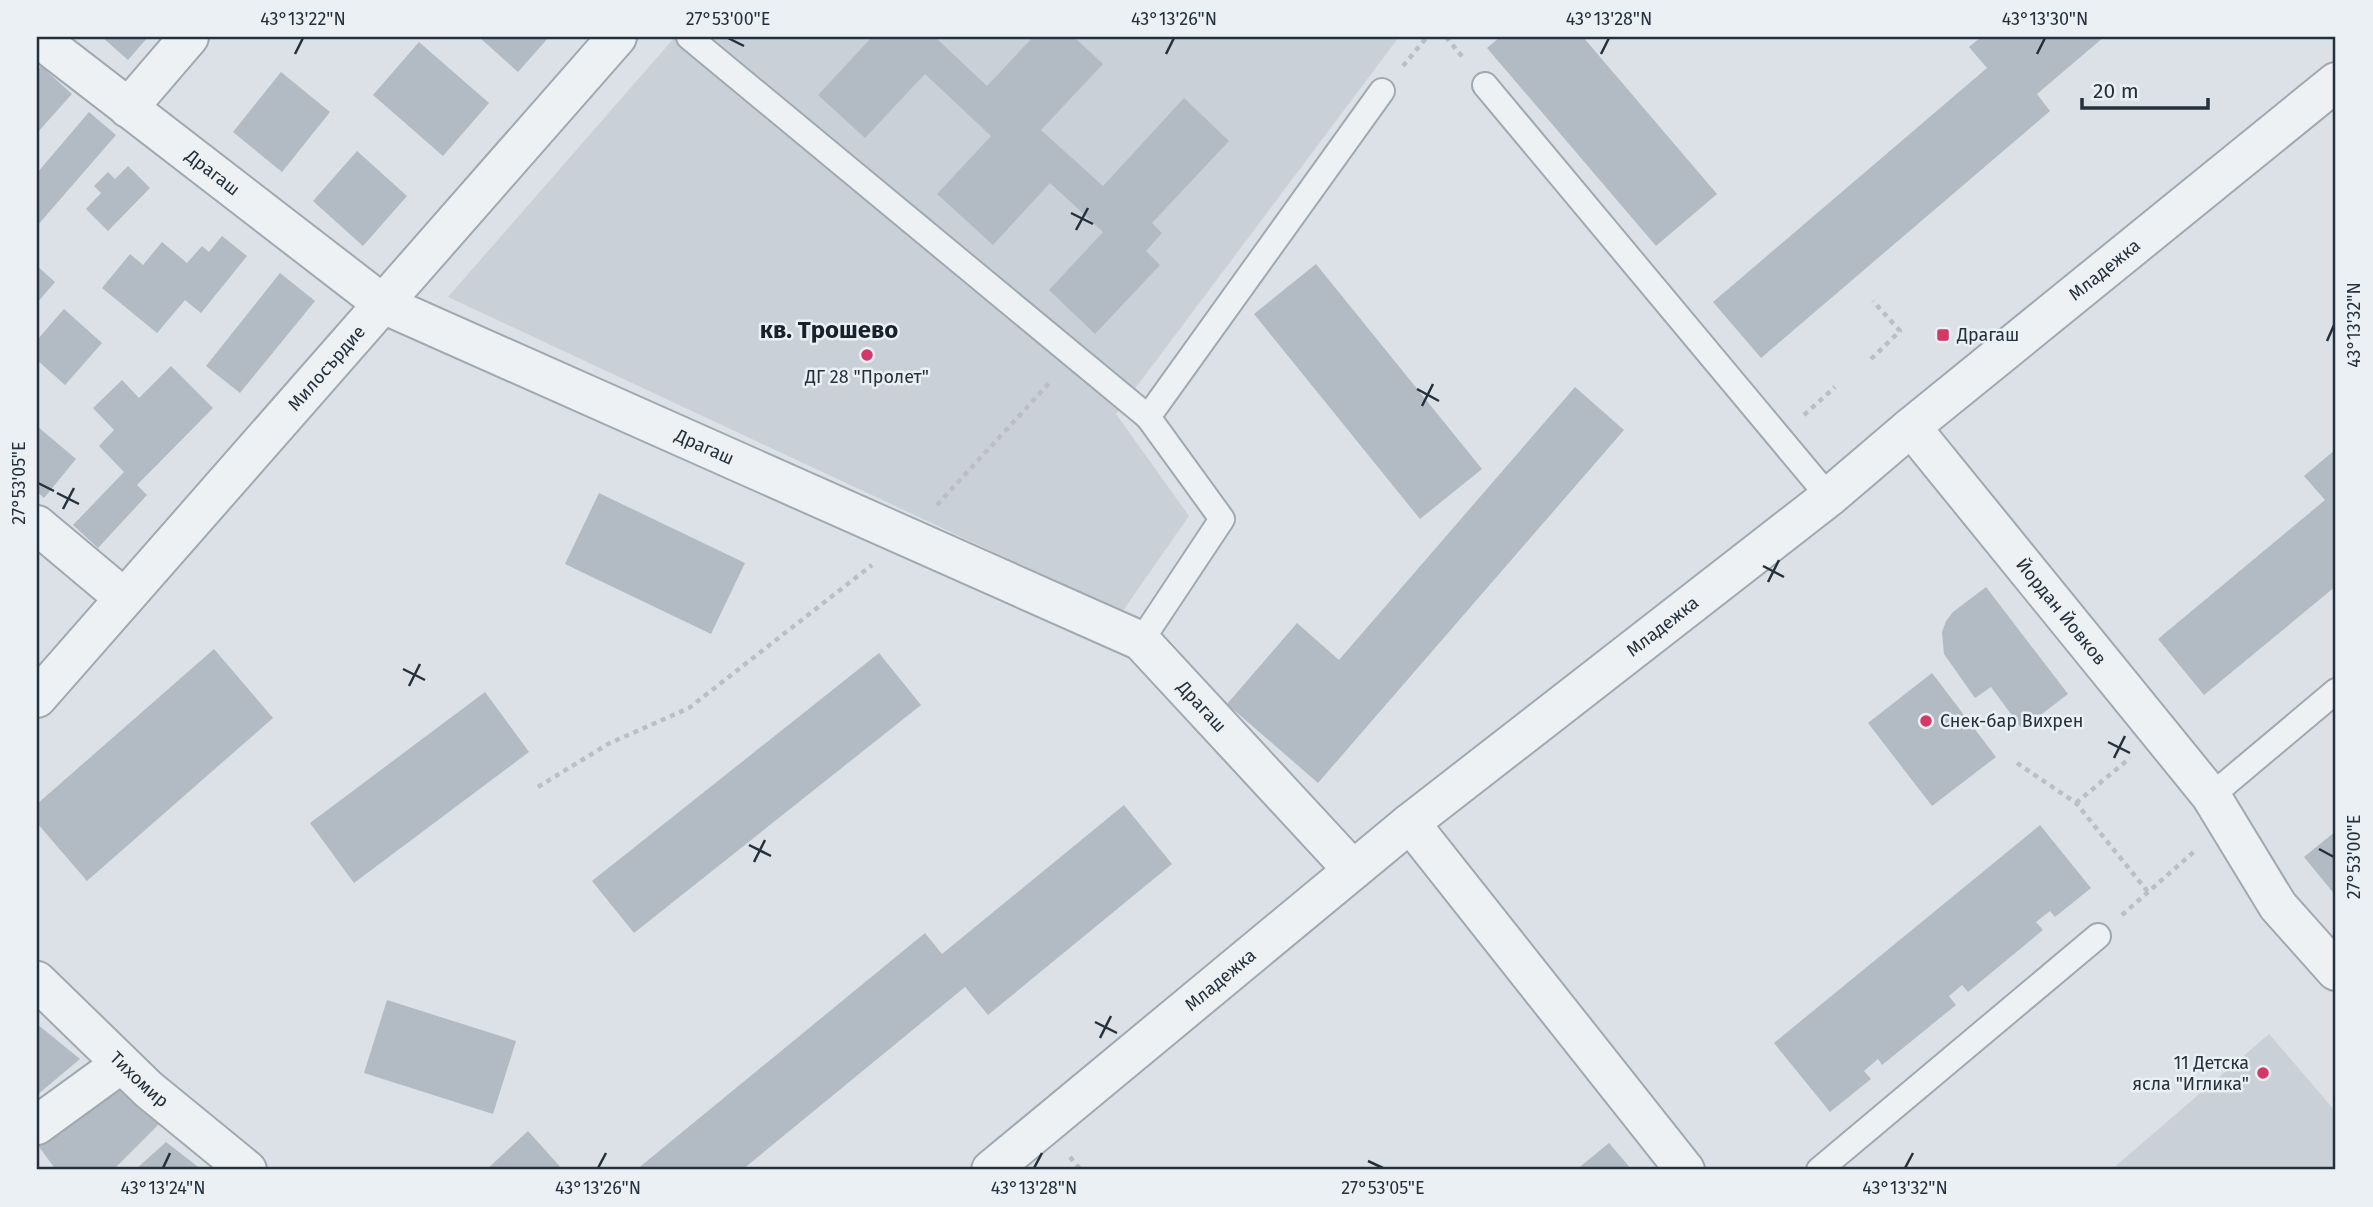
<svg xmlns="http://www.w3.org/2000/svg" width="2373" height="1207" font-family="'Fira Sans',sans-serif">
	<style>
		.built { fill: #c9d0d8 }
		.building { fill: #b2bbc3 }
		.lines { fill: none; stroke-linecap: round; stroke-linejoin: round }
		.service-casing { stroke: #a0a9b0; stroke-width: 28 }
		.minor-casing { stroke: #a0a9b0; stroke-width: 42 }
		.path { stroke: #b9bfc4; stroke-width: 4.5; stroke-dasharray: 5 5; stroke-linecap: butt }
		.service { stroke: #eef1f4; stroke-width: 24 }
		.minor { stroke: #eef1f4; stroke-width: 38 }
		.ticks { fill: none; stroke: #24313d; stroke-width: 2.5 }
		.poi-dot { fill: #d33866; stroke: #eaf0f4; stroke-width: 2.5 }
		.labels { text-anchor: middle; stroke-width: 5; stroke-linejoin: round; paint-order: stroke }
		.street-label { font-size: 18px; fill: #24313d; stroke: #eaf0f4 }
		.poi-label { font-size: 18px; fill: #24313d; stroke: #eaf0f4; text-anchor: start }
		.district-label { font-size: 24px; font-weight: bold; fill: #17222d; stroke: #eaf0f4 }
		.neatline { fill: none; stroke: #24313d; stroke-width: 2.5 }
		.ticks-label { font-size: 18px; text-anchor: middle; fill: #24313d }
	</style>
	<rect width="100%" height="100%" fill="#dbe1e6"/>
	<!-- built -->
	<g class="built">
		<polygon points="675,37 1399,37 1116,414 1189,516 1122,612 448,297"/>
		<polygon points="2269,1034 2336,1112 2336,1170 2111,1170"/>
	</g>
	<!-- building -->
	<g class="building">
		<polygon points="102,37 148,37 128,60"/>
		<polygon points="479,37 549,37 518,72"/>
		<polygon points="872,37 935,37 987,86 1033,37 1074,37 1103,64 1041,130 1103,186 1184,98 1229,141 1152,223 1162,233 1146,251 1160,265 1095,334 1049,290 1103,232 1050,183 993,245 937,194 991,136 925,74 865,138 818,95"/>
		<polygon points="1500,37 1583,37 1717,194 1656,246 1487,48"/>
		<polygon points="1981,37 2104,37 2037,94 2050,111 1761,358 1713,302 1987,68 1969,47"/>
		<polygon points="419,42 489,103 443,156 373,95"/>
		<polygon points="41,66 72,94 37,133 37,71"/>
		<polygon points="281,72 330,112 282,172 233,132"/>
		<polygon points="89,112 116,135 37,226 37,173"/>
		<polygon points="357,151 407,196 363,246 313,201"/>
		<polygon points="128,166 150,188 108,231 86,209 101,193 94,186 108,172 115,179"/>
		<polygon points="222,236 247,256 201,313 185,300 157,333 102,288 130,254 143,265 162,242 187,263 202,246 209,252"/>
		<polygon points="1316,264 1482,469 1420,519 1254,314"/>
		<polygon points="37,266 55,282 37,303"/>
		<polygon points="280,273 315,301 240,393 206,366"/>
		<polygon points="64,309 102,343 65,385 37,360 37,340"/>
		<polygon points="171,366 213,408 137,485 147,495 98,548 73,525 124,472 99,446 114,430 93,408 122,380 139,398"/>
		<polygon points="1575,387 1624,430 1318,783 1227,704 1297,623 1339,660"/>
		<polygon points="37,426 76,459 44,498 37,492"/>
		<polygon points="2336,449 2336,586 2204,695 2158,639 2325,500 2304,476"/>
		<polygon points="599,493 745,563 711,634 565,564"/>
		<polygon points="1986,587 2068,694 2022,729 1991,687 1975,698 1944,654 1942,632 1946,621 1953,612"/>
		<polygon points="214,649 273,718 87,881 37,823 37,804"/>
		<polygon points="879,653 921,705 634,933 592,881"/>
		<polygon points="1932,673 1996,757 1932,806 1868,723"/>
		<polygon points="485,692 529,752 354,883 310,823"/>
		<polygon points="1124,805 1172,864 988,1015 965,987 742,1170 636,1170 925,933 942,954"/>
		<polygon points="2040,825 2091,888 2055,917 2050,911 2036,922 2043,930 1968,992 1962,985 1949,996 1956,1005 1882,1065 1878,1059 1864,1071 1871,1079 1830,1112 1774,1043"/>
		<polygon points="2336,831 2336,896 2304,857"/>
		<polygon points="387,1000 516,1041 493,1114 364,1073"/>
		<polygon points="37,1024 80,1059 37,1095"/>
		<polygon points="114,1083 160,1123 113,1170 56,1170 37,1144"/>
		<polygon points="528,1131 563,1170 486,1170"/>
		<polygon points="166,1142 202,1170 135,1170"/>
		<polygon points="1609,1143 1632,1170 1576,1170"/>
	</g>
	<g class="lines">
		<!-- service casing -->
		<g class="service-casing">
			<g id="service">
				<polyline points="689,37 1148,417"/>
				<polyline points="1485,85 1829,497"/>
				<polyline points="1141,641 1222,519 1148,417 1382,91"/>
				<polyline points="2211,796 2336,691"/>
				<polyline points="1819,1170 2098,936"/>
			</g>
		</g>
		<!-- minor casing -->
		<g class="minor-casing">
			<g id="minor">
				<path id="s1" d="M37,37L383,304L1141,641L1353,870"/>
				<polyline points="128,108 189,37"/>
				<path id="s2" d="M1911,427L2211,796L2278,906L2336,971"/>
				<polyline points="37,525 124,598"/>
				<path id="s3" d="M37,698L617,37"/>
				<polyline points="1410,823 1685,1170"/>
				<path id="s4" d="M37,981L148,1089L247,1170"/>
				<polyline points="37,1125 121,1064"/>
				<path id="s5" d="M991,1170L1410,823L1829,497L1911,427L2336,82"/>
			</g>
		</g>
		<!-- path -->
		<g class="path">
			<polyline points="1446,37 1465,60"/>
			<polyline points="1403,66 1427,37"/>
			<polyline points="1871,359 1900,331 1873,301"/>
			<polyline points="1804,415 1835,387"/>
			<polyline points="937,505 1052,380"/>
			<polyline points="2017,763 2076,803 2148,892"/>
			<polyline points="538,787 608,744 689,708 872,565"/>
			<polyline points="2076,803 2130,758"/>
			<polyline points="2122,915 2197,849"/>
			<polyline points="1070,1157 1081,1170"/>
		</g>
		<!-- service -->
		<use href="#service" class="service"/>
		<!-- minor -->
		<use href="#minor" class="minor"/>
	</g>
	<!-- ticks -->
	<path class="ticks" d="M728,38L744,46M295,54L303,38M1166,54L1174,38M1601,54L1609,38M2037,54L2045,38M1071,213L1093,224M1076,230L1088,208M2327,341L2334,325M1417,389L1439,401M1422,406L1433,384M38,483L54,491M57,493L79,504M63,509L74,488M1763,566L1784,577M1768,582L1779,560M403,669L425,680M409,686L420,664M2108,742L2130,753M2114,758L2125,736M749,845L771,856M2319,849L2334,857M754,862L765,840M1095,1022L1117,1033M1100,1038L1111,1016M1368,1161L1383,1168M163,1168L170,1153M598,1168L606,1153M1034,1168L1042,1153M1905,1168L1913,1153"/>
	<!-- markers -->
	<g class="poi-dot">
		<rect x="1936" y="328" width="14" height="14" rx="3.5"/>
		<circle cx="867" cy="355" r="7"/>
		<circle cx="1926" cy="721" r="7"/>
		<circle cx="2263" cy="1073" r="7"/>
	</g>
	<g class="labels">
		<!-- street labels -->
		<g class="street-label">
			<text dy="6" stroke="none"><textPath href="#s1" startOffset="222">Драгаш</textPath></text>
			<text dy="6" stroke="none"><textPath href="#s5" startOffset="1432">Младежка</textPath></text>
			<text dy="6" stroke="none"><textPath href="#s3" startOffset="439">Милосърдие</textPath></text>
			<text dy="6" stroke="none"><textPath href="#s1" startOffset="789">Драгаш</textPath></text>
			<text dy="6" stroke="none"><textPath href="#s2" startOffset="238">Йордан Йовков</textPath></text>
			<text dy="6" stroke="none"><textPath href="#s5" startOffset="864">Младежка</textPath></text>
			<text dy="6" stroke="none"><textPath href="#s1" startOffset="1356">Драгаш</textPath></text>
			<text dy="6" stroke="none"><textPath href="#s5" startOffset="298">Младежка</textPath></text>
			<text dy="6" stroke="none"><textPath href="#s4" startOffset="142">Тихомир</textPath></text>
		</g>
		<!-- poi labels -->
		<g class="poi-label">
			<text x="1957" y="341">Драгаш</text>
			<text x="867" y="383" text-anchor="middle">ДГ 28 "Пролет"</text>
			<text x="1940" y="727">Снек-бар Вихрен</text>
			<text x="2249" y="1069" text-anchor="end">11 Детска<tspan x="2249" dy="21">ясла "Иглика"</tspan></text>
		</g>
		<!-- district labels -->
		<g class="district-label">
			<text x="829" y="338">кв. Трошево</text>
		</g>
	</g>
	<!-- border -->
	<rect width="2373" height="1207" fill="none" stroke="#eaf0f4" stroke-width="77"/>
	<!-- scale -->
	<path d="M2082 98v10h126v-10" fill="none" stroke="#24313d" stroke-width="3.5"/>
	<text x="2093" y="98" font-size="21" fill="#24313d" stroke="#eaf0f4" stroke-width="5" paint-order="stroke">20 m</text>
	<rect x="38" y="38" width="2296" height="1130" class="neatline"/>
	<g class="ticks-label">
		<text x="303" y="25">43°13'22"N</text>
		<text x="728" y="25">27°53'00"E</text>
		<text x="1174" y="25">43°13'26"N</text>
		<text x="1609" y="25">43°13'28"N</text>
		<text x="2045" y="25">43°13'30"N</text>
		<text transform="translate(2354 325) rotate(-90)" y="6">43°13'32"N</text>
		<text transform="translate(19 483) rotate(-90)" y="6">27°53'05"E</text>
		<text transform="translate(2354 857) rotate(-90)" y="6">27°53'00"E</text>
		<text x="163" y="1194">43°13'24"N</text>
		<text x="598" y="1194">43°13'26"N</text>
		<text x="1034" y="1194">43°13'28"N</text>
		<text x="1383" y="1194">27°53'05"E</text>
		<text x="1905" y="1194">43°13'32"N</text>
	</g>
</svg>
